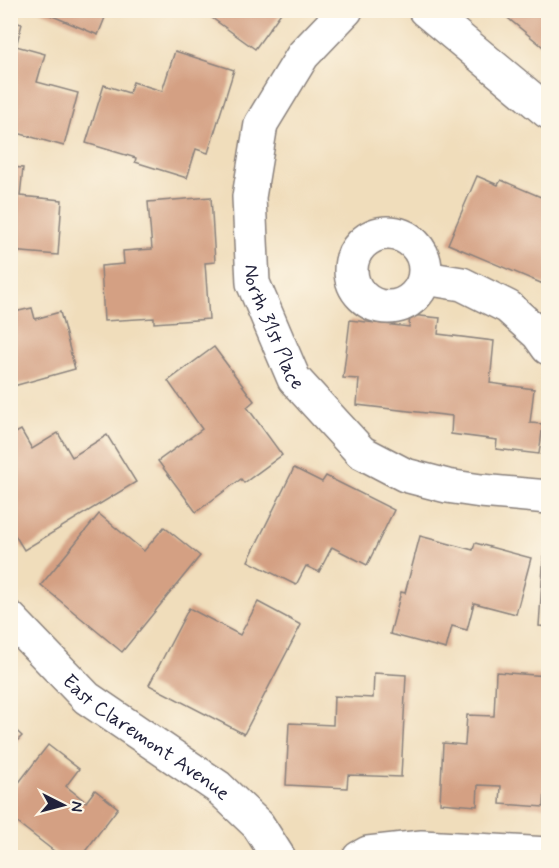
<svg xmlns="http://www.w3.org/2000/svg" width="559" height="868" font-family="Mynerve,sans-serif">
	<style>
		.building { fill: #d4a083 }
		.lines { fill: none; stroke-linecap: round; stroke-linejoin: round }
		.minor-casing { stroke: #89807b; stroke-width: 36 }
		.minor { stroke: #fff; stroke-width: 33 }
		.labels { text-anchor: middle; stroke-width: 5; stroke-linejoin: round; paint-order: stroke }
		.street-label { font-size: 20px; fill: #22223b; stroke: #fcf5e5 }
	</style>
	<rect width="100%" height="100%" fill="#fcf5e5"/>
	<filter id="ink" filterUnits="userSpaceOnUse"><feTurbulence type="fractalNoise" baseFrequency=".0167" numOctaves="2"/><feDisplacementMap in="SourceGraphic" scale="12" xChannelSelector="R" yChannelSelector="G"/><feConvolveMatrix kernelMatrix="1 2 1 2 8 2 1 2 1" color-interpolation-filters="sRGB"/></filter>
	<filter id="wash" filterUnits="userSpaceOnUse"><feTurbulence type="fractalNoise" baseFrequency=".008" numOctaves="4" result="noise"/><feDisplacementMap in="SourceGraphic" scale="24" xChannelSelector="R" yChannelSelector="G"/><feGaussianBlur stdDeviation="1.35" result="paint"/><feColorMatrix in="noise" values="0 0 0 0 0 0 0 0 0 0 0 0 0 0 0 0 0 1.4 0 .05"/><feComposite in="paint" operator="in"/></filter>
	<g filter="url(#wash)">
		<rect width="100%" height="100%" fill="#f0ddbb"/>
		<g id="blocks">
			<!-- building -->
			<g class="building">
				<polygon points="38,10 108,10 98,35"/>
				<polygon points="201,10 283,10 255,49"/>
				<polygon points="498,10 548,10 548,51"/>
				<polygon points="10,21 22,24 16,46 45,54 37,82 78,93 64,146 10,131"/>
				<polygon points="175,51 234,70 208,153 196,149 187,178 135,162 136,158 86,143 104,85 129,93 133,82 162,91"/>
				<polygon points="10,167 23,168 20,196 62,200 58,255 10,251"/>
				<polygon points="477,176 498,185 501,180 548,200 548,286 448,244"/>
				<polygon points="211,197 215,262 205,263 209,319 154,323 154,318 104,321 101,266 124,264 123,251 152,249 148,202"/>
				<polygon points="32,308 35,319 60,312 75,369 10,387 10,313"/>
				<polygon points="410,315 440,318 438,334 494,341 490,383 534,389 530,423 543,424 539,454 496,449 497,440 451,434 452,416 357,405 359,379 343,378 350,320 409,327"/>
				<polygon points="214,347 254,401 247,407 282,455 244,483 241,479 196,512 158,461 202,429 168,381"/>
				<polygon points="21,430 32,449 58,433 72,457 107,435 136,482 24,550 10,527 10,436"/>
				<polygon points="294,468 322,482 326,476 394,510 367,565 332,547 319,572 306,566 296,585 248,561"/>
				<polygon points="99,514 144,551 164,527 200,556 122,652 41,585"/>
				<polygon points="420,536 473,550 475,543 531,558 516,614 474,603 467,630 452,626 446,649 390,634 401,592 405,593"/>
				<polygon points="544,553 548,554 548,627 539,626"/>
				<polygon points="258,602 301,625 244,734 149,685 189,608 240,635"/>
				<polygon points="496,672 548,676 548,737 544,807 500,804 501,786 478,785 477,806 440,803 443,743 465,745 467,715 494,716"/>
				<polygon points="374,673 406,675 401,777 348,775 347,788 286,785 289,723 333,725 334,696 373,698"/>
				<polygon points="10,725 22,736 10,748"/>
				<polygon points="48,745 79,769 66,786 86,802 95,790 118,808 80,858 63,858 10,817 10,794"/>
			</g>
		</g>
	</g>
	<g filter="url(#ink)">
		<use href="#blocks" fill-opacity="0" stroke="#89807b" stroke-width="1.5"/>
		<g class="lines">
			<!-- minor casing -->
			<g class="minor-casing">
				<g id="minor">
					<path id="s1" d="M346,10L303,55L261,124L249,197L253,283L294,379L361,452L405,475L447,486L481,491L548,497"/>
					<polyline points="425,10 548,112"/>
					<circle cx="388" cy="270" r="37"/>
					<polyline points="425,278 462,284 508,307 538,334 548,348"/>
					<path id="s2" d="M10,618L87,698L218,787L258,825L279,858"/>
					<polyline points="359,858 368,853 422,847 548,854"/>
				</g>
			</g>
			<!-- minor -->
			<use href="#minor" class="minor"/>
		</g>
	</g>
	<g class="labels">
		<!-- street labels -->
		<g class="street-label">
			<text dy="7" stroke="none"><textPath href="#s1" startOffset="351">North 31st Place</textPath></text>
			<text dy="7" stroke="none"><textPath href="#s2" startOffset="182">East Claremont Avenue</textPath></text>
		</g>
	</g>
	<!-- margin -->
	<rect width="559" height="868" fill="none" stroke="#fcf5e5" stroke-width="36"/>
	<!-- north arrow -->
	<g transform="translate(63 805) rotate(96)" stroke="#fcf5e5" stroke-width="4.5" paint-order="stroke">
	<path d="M0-4.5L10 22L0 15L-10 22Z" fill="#22223b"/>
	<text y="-9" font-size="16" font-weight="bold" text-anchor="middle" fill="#22223b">N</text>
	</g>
</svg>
